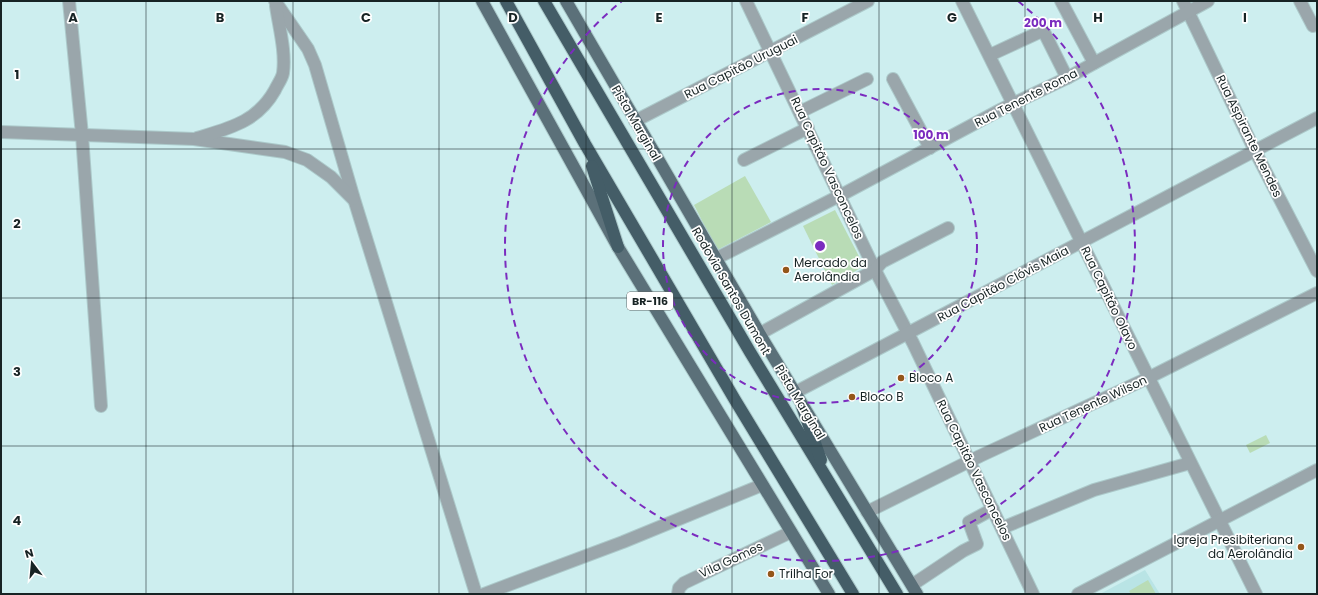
<svg xmlns="http://www.w3.org/2000/svg" width="1318" height="595" font-family="Poppins,sans-serif">
	<style>
		.built { fill: #b9e4e5 }
		.green { fill: #b9dcb6 }
		.lines { fill: none; stroke-linecap: round; stroke-linejoin: round }
		.minor-casing { stroke: #acc9ca; stroke-width: 14 }
		.major-casing { stroke: #acc9ca; stroke-width: 14 }
		.highway-casing { stroke: #acc9ca; stroke-width: 14 }
		.minor { stroke: #9aa6ab; stroke-width: 12 }
		.major { stroke: #5b7079; stroke-width: 12 }
		.highway { stroke: #445d67; stroke-width: 12 }
		.grid { fill: none; stroke: #172324; stroke-width: 1; stroke-opacity: 0.55 }
		.ring { fill: none; stroke: #7b2cbf; stroke-width: 2; stroke-dasharray: 7 5 }
		.poi-dot { fill: #94561a; stroke: #fff; stroke-width: 1.5 }
		.labels { text-anchor: middle; stroke-width: 3.5; stroke-linejoin: round; paint-order: stroke }
		.shield { fill: #fff; stroke: #5d6566; stroke-width: 1 }
		.shield-label { font-size: 11px; font-weight: bold; fill: #172324 }
		.street-label { font-size: 12px; fill: #172324; stroke: #fff }
		.poi-label { font-size: 12px; fill: #172324; stroke: #fff; text-anchor: start }
		.grid-label { font-size: 13px; text-anchor: middle; font-weight: bold; fill: #172324; stroke: #fff; stroke-width: 3.5; stroke-linejoin: round; paint-order: stroke }
		.centre { fill: #7b2cbf; stroke: #fff; stroke-width: 2 }
		.ring-label { font-size: 12px; text-anchor: middle; font-weight: bold; fill: #7b2cbf; stroke: #fff; stroke-width: 3.5; stroke-linejoin: round; paint-order: stroke }
	</style>
	<rect width="100%" height="100%" fill="#cdeeef"/>
	<!-- built -->
	<polygon class="built" points="1145,570 1160,594 1100,594"/>
	<!-- green -->
	<g class="green">
		<polygon points="745,176 771,222 717,250 694,205"/>
		<polygon points="835,210 864,266 832,285 803,226"/>
		<polygon points="1266,435 1270,443 1250,453 1246,445"/>
		<polygon points="1148,580 1156,594 1131,594 1129,591"/>
	</g>
	<g class="lines">
		<!-- minor casing -->
		<g class="minor-casing">
			<g id="minor">
				<polyline points="69,1 82,135 101,406"/>
				<polyline points="275,1 308,49 315,65 354,199 476,594"/>
				<polyline points="746,1 875,270 913,343 1033,594"/>
				<polyline points="962,1 1256,594"/>
				<polyline points="1061,1 1094,63"/>
				<polyline points="1183,1 1255,151 1317,271"/>
				<polyline points="1300,1 1313,26"/>
				<polyline points="990,55 1042,31 1044,32 1067,78"/>
				<polyline points="893,79 930,148"/>
				<polyline points="800,112 867,79"/>
				<polyline points="635,121 868,1"/>
				<polyline points="1,132 194,139 285,152 307,160 331,177 353,199"/>
				<path d="M197,138C230,128 257,122 275,90C277,85 282,79 283,73C286,52 279,27 276,6"/>
				<polyline points="744,160 808,128"/>
				<polyline points="715,259 845,193 1002,109 1067,78 1208,1"/>
				<polyline points="759,334 875,270 882,262 948,228"/>
				<polyline points="794,393 1317,118"/>
				<polyline points="867,512 980,456 1148,378 1317,293"/>
				<polyline points="1002,528 1094,490 1190,463"/>
				<polyline points="912,585 963,551 977,544 969,522 993,509"/>
				<polyline points="484,594 623,542 762,485"/>
				<polyline points="678,594 679,588 684,583 791,532"/>
				<polyline points="1078,594 1317,470"/>
			</g>
		</g>
		<!-- major casing -->
		<g class="major-casing">
			<g id="major">
				<polyline points="482,1 618,247 829,594"/>
				<polyline points="566,1 765,343 917,594"/>
			</g>
		</g>
		<!-- highway casing -->
		<g class="highway-casing">
			<g id="highway">
				<polyline points="506,1 585,144 735,400 853,594"/>
				<polyline points="544,1 750,352 897,594"/>
				<polyline points="592,166 618,247"/>
				<polyline points="802,406 821,460"/>
			</g>
		</g>
		<!-- minor -->
		<use href="#minor" class="minor"/>
		<!-- major -->
		<use href="#major" class="major"/>
		<!-- highway -->
		<use href="#highway" class="highway"/>
	</g>
	<!-- grid -->
	<path class="grid" d="M146,1V594M293,1V594M439,1V594M586,1V594M732,1V594M879,1V594M1025,1V594M1172,1V594M1,149H1317M1,298H1317M1,446H1317"/>
	<!-- distance rings -->
	<g class="ring">
		<circle cx="820" cy="246" r="157"/>
		<path d="M1018 1A315 315 0 1 1 622 1"/>
	</g>
	<!-- markers -->
	<g class="poi-dot">
		<circle cx="786" cy="270" r="4"/>
		<circle cx="901" cy="378" r="4"/>
		<circle cx="852" cy="397" r="4"/>
		<circle cx="1301" cy="547" r="4"/>
		<circle cx="771" cy="574" r="4"/>
	</g>
	<g class="labels">
		<!-- shield labels -->
		<rect class="shield" x="627" y="292" width="46" height="18" rx="3"/>
		<g class="shield-label">
			<text x="650" y="305">BR-116</text>
		</g>
		<!-- street labels -->
		<g class="street-label">
			<text transform="translate(741 67) rotate(-27)" y="4">Rua Capitão Uruguai</text>
			<text transform="translate(1026 98) rotate(-27)" y="4">Rua Tenente Roma</text>
			<text transform="translate(636 123) rotate(60)" y="4">Pista Marginal</text>
			<text transform="translate(1249 136) rotate(64)" y="4">Rua Aspirante Mendes</text>
			<text transform="translate(827 168) rotate(65)" y="4">Rua Capitão Vasconcelos</text>
			<text transform="translate(1003 284) rotate(-28)" y="4">Rua Capitão Clóvis Maia</text>
			<text transform="translate(731 291) rotate(60)" y="4">Rodovia Santos Dumont</text>
			<text transform="translate(1109 298) rotate(64)" y="4">Rua Capitão Olavo</text>
			<text transform="translate(800 402) rotate(59)" y="4">Pista Marginal</text>
			<text transform="translate(1093 404) rotate(-25)" y="4">Rua Tenente Wilson</text>
			<text transform="translate(974 470) rotate(64)" y="4">Rua Capitão Vasconcelos</text>
			<text transform="translate(731 560) rotate(-25)" y="4">Vila Gomes</text>
		</g>
		<!-- poi labels -->
		<g class="poi-label">
			<text x="794" y="267">Mercado da<tspan x="794" dy="14">Aerolândia</tspan></text>
			<text x="909" y="382">Bloco A</text>
			<text x="860" y="401">Bloco B</text>
			<text x="1293" y="544" text-anchor="end">Igreja Presibiteriana<tspan x="1293" dy="14">da Aerolândia</tspan></text>
			<text x="779" y="578">Trilha For</text>
		</g>
	</g>
	<g class="grid-label">
		<text x="73" y="22">A</text>
		<text x="220" y="22">B</text>
		<text x="366" y="22">C</text>
		<text x="513" y="22">D</text>
		<text x="659" y="22">E</text>
		<text x="805" y="22">F</text>
		<text x="952" y="22">G</text>
		<text x="1098" y="22">H</text>
		<text x="1245" y="22">I</text>
		<text x="17" y="79">1</text>
		<text x="17" y="228">2</text>
		<text x="17" y="376">3</text>
		<text x="17" y="525">4</text>
	</g>
	<circle cx="820" cy="246" r="6" class="centre"/>
	<g class="ring-label">
		<text x="1043" y="27">200 m</text>
		<text x="931" y="139">100 m</text>
	</g>
	<!-- border -->
	<rect width="1318" height="595" fill="none" stroke="#172324" stroke-width="4"/>
	<!-- north arrow -->
	<g transform="translate(32 563) rotate(344)" stroke="#ffffff" stroke-width="3" paint-order="stroke">
	<path d="M0-3L7 15L0 10L-7 15Z" fill="#172324"/>
	<text y="-6" font-size="11" font-weight="bold" text-anchor="middle" fill="#172324">N</text>
	</g>
</svg>
